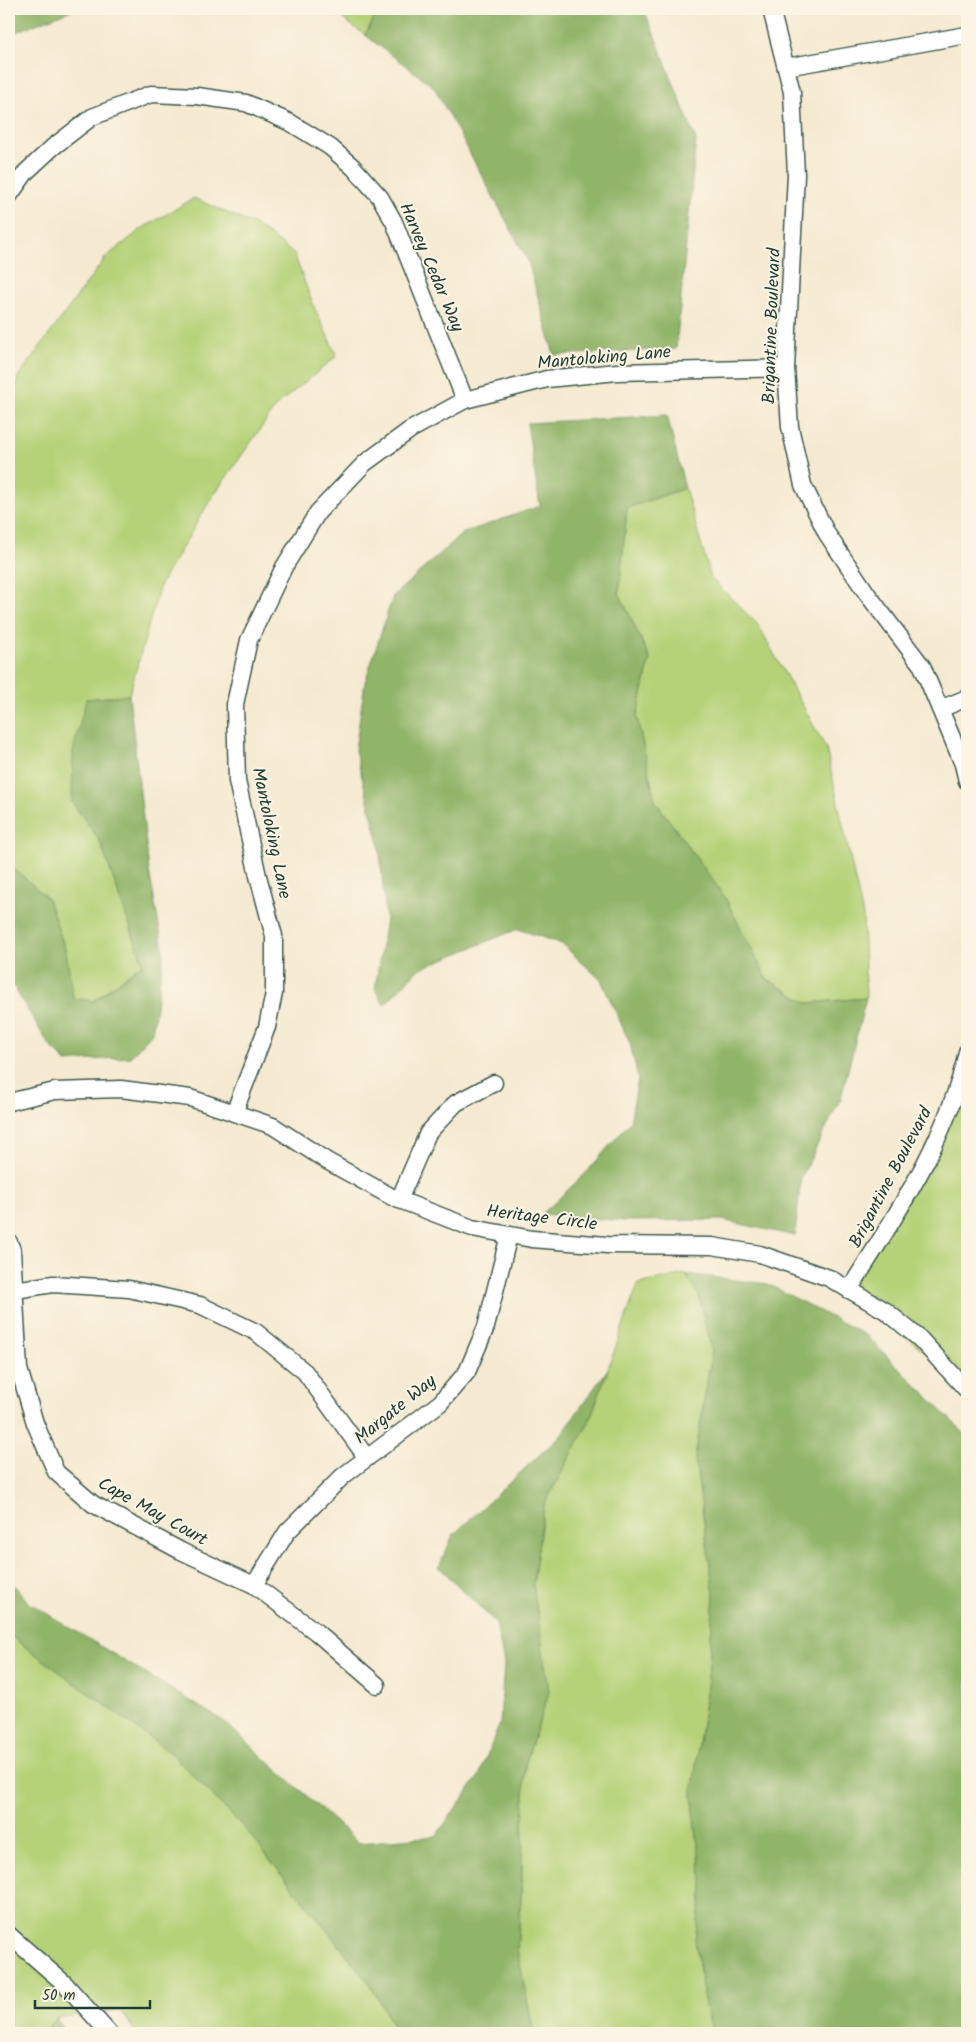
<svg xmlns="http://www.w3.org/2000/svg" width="976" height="2042" font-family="Kalam,sans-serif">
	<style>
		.green { fill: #b5d278; stroke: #6a8856 }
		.forest { fill: #90b468; stroke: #58784e }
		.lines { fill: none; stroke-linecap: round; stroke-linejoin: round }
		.minor-casing { stroke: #3f574c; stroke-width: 19 }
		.minor { stroke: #fff; stroke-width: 16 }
		.labels { text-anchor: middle; stroke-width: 4; stroke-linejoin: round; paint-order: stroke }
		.street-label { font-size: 18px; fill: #1f3d34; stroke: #fcf5e5 }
	</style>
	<rect width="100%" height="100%" fill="#fcf5e5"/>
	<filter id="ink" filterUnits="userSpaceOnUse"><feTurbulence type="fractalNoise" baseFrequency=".02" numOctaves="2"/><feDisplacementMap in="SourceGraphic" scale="10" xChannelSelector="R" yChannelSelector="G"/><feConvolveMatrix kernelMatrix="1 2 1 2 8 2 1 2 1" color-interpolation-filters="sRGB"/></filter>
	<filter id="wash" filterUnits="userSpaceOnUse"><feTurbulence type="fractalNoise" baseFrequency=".0096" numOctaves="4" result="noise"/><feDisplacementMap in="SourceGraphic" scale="20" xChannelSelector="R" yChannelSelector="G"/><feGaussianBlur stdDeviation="1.12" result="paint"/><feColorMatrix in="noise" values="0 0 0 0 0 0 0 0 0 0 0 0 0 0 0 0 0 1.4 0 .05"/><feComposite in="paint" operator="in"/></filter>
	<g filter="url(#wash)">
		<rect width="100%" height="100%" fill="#f5ead1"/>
		<!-- green -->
		<g class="green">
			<polygon points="330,9 379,9 365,35"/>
			<polygon points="194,198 257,226 294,254 314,307 337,356 277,405 209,502 160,585 129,695 86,699 72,802 100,841 143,963 93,1001 73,998 66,952 48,899 9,864 9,415 18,377 106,257 143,228"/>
			<polygon points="685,488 711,578 758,625 826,748 863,916 866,998 807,1003 767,979 724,896 655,801 637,717 650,659 619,593 627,508"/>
			<polygon points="954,1096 967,1100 967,1390 963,1383 849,1290"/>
			<polygon points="685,1274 698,1293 712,1351 695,1458 714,1594 708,1679 692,1794 703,1889 695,1939 706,2013 714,2033 534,2033 517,1950 521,1899 525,1765 549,1692 533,1585 544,1505 589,1422 638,1284"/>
			<polygon points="9,1635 171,1753 247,1831 371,1985 397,2033 136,2033 121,2010 56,2018 45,2033 9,2033"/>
		</g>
		<!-- forest -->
		<g class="forest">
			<polygon points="9,9 75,9 18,31 9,41"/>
			<polygon points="379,9 644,9 696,140 676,349 554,355 528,261 434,87 365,35"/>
			<polygon points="667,415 685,488 627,508 619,593 650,659 637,717 655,801 724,896 767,979 807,1003 866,998 841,1098 801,1178 795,1236 722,1220 625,1221 542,1214 585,1174 630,1122 638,1079 630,1043 601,980 562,944 518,929 419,969 384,1005 375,989 386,919 379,843 355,750 365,682 393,596 463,533 540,506 527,423"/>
			<polygon points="129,695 149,870 164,954 152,1033 130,1057 66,1062 49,1045 9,979 9,864 48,899 66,952 73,998 94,1001 143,963 100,841 72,802 73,752 86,699"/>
			<polygon points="685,1274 768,1284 867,1336 967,1436 967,2033 714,2033 706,2013 695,1939 703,1889 692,1794 708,1679 714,1594 695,1458 712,1351 698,1293"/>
			<polygon points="608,1369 589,1422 544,1505 533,1584 549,1692 525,1765 521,1899 517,1950 534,2033 397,2033 371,1985 247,1831 171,1753 9,1635 9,1578 28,1602 223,1721 359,1843 436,1836 479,1776 500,1723 504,1664 496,1623 439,1567 453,1535 560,1436"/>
			<polygon points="56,2018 66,2033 45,2033"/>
		</g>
	</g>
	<g filter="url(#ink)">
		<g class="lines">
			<!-- minor casing -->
			<g class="minor-casing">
				<g id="minor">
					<polyline points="771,9 792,92 796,175 786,368 790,427 803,485 827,534 868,595 922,666 963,764 967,781"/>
					<polyline points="786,67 967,35"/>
					<polyline points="9,196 26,172 53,147 92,117 151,94 197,96 246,103 291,123 330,147 353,167 380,197 394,222 465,400"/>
					<polyline points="940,709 967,698"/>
					<polyline points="9,1102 55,1091 121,1089 190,1098 273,1126 327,1161 392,1197 472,1228 532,1239 607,1245 712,1246 760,1254 829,1278 886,1311 920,1339 967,1390"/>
					<polyline points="234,1113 267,1027 274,993 274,936 258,876 237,781 235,704 249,640 284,567 318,512 365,463 410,430 465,400 547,379 617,372 786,368"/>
					<polyline points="399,1200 428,1133 456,1103 494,1083"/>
					<polyline points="9,1242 12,1250 19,1369 35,1423 56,1472 93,1504 181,1551 254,1585 316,1632 377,1685"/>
					<polyline points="15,1290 53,1284 129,1289 200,1305 256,1332 305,1372 367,1458"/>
					<path d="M849,1290C896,1215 948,1139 967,1052"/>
					<polyline points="254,1585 287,1532 343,1476 440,1403 467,1372 486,1327 509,1235"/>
					<polyline points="9,1935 65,1984 109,2033"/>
				</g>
			</g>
			<!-- minor -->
			<use href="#minor" class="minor"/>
		</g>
	</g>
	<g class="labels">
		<!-- street labels -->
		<g class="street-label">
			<text transform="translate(432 267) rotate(67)" y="6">Harvey Cedar Way</text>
			<text transform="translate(771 326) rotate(-88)" y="6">Brigantine Boulevard</text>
			<text transform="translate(604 357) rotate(-5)" y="6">Mantoloking Lane</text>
			<text transform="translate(272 833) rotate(78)" y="6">Mantoloking Lane</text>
			<text transform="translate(890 1177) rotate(-62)" y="6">Brigantine Boulevard</text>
			<text transform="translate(542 1217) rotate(7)" y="6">Heritage Circle</text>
			<text transform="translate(395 1409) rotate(-39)" y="6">Margate Way</text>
			<text transform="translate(153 1511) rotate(29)" y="6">Cape May Court</text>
		</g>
	</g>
	<!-- margin -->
	<rect width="976" height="2042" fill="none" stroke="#fcf5e5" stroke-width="30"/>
	<!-- scale -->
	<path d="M35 2000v8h115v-8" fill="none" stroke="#1f3d34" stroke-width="2.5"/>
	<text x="42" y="2000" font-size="15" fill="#1f3d34" stroke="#fcf5e5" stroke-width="4" paint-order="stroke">50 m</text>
</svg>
